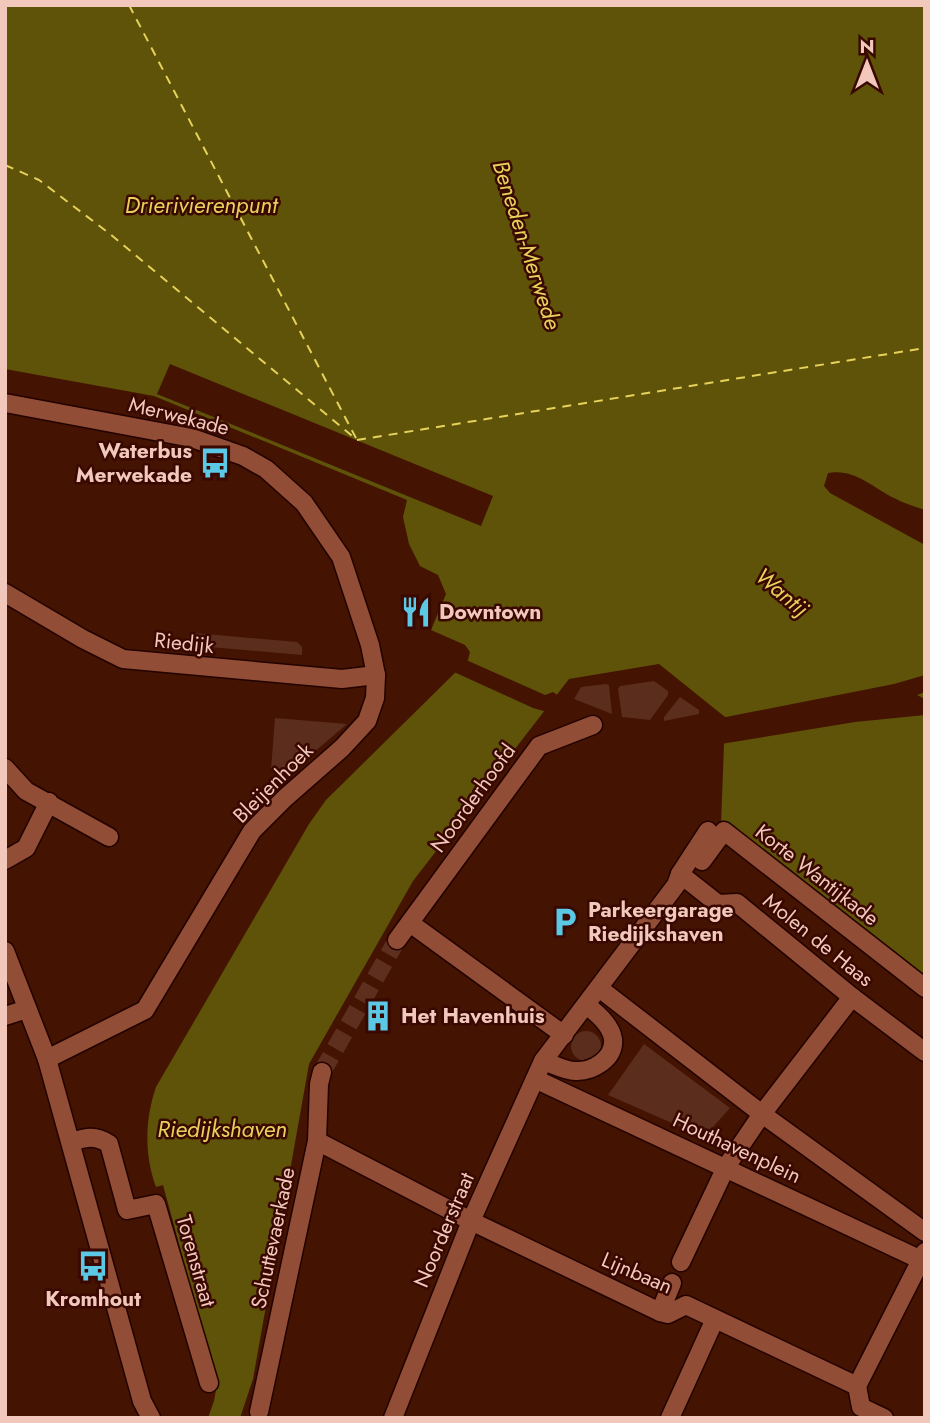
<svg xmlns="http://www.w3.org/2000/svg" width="930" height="1423" font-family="Jost,sans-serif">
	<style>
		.green { fill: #5b2d1d }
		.water { fill: #5e5308 }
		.pier { fill: #441302 }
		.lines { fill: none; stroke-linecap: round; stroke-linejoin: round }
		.ferry { stroke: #e6d15a; stroke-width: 2; stroke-dasharray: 9 7; stroke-linecap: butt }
		.street-tunnel { stroke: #5e2e1e; stroke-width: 18; stroke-dasharray: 18 9; stroke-linecap: butt }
		.street-casing { stroke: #220300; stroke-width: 21 }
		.secondary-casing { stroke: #220300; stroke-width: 21 }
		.street { stroke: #924d36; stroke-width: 18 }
		.secondary { stroke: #924d36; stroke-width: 18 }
		.labels { text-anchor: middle; stroke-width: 5; stroke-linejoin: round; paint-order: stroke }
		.street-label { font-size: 21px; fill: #f1c8bb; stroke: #390800 }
		.poi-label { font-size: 21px; font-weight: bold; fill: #f1c8bb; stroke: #390800; text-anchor: start }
		.water-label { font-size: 23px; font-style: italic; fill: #e6d15a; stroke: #390800 }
	</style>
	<rect width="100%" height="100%" fill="#441302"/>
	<!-- green -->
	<g class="green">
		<polygon points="194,633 297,642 302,647 302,655 187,645 187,638"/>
		<polygon points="654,681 668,691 668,695 650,720 622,717 618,689 620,686"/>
		<polygon points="606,684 609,685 612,714 574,699 581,687"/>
		<polygon points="680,697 699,710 699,714 664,721 664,717"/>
		<polygon points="275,718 347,724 291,772 271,769"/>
		<circle cx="586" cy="1046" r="15"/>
		<polygon points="644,1044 730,1108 704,1137 608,1095"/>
	</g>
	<!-- water -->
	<path class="water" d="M5,5H925V510C914,506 903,503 894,498C872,487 854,468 828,473L824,486L830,493L925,545V984L721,825L725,717L659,664L569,679L413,881L309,1064L253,1379L240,1418H208L214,1401L217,1384L163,1185L156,1187C144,1155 145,1119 156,1087L309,824L326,800L468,660L470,652L465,645L431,630L446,594L438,575L420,566L409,544L403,517L407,500L154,396L5,369Z"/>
	<!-- pier -->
	<g class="pier">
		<polygon points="170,364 493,496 481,526 157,394"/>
		<polygon points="464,659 545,695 553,692 560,697 547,712 533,708 454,672"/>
		<polygon points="925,675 925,692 917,695 925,699 925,715 855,722 721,744 721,718 894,684"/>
	</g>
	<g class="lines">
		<!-- ferry -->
		<g class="ferry">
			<polyline points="129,5 357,440"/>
			<polyline points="5,165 39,180 110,234 357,440 925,348"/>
		</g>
		<!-- street-tunnel -->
		<polyline class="street-tunnel" points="322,1072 397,940"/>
		<!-- street casing -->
		<g class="street-casing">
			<g id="street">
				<polyline points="5,403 192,438 243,456 266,469 304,503 341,557 370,645 376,675 375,698 367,721 342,748 285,798 252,831 145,1010 47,1059"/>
				<polyline points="5,593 83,639 123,659 342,679 376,675"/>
				<polyline points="5,768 26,791 109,837"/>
				<polyline points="5,860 26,848 49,802"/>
				<polyline points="702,861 724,831 925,988"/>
				<polyline points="680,874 718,904 737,903 852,997 925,1052"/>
				<polyline points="410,923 564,1035"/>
				<polyline points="397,940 539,746 593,725"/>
				<polyline points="599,988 762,1114 925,1232"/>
				<polyline points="5,1016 27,1009"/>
				<path d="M543,1061C553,1064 565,1071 575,1071C592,1072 615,1059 613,1039C611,1025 597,1013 586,1005"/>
				<polyline points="535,1079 919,1259"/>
				<polyline points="317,1141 471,1221 660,1312 668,1314 686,1305 857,1386 861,1407 884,1418"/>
				<path d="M71,1142C86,1137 96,1135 109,1144L127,1210L156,1204L209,1383"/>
				<polyline points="681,1262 726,1167 762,1114 852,997"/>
				<polyline points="660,1312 672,1283"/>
				<polyline points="857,1386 925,1252"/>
				<polyline points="259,1412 317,1141 319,1084 322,1072"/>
				<polyline points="393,1418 471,1221 543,1061 676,885 680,874 708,831"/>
				<polyline points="670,1418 715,1319"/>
			</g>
		</g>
		<!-- secondary casing -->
		<g class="secondary-casing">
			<polyline id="secondary" points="5,951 47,1059 142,1401 151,1418"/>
		</g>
		<!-- street -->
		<use href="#street" class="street"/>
		<!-- secondary -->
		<use href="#secondary" class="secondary"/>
	</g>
	<!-- icons -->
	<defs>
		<g id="bus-bare" transform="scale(2.415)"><path d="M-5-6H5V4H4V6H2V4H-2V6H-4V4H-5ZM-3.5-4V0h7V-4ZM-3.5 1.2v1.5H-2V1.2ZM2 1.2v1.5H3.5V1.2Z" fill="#5bc8e6" stroke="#390800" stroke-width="2.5" paint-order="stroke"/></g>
		<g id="restaurant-bare" transform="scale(2.415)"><path d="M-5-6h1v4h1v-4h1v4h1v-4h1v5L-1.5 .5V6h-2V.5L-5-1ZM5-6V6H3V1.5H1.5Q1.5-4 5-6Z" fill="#5bc8e6" stroke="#390800" stroke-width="2.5" paint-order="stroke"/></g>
		<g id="parking-bare" transform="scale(2.415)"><path d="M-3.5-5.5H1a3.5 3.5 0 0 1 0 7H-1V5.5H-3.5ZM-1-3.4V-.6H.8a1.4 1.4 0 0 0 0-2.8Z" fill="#5bc8e6" stroke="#390800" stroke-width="2.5" paint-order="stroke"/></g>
		<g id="building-bare" transform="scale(2.415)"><path d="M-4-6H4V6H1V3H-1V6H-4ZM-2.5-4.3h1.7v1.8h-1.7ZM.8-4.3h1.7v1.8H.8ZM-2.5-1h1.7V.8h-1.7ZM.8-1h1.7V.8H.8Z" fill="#5bc8e6" stroke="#390800" stroke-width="2.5" paint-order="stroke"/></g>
	</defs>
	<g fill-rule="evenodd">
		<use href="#bus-bare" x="215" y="463"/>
		<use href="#restaurant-bare" x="416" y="612"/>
		<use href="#parking-bare" x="565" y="922"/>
		<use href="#building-bare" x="378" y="1016"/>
		<use href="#bus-bare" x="93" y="1266"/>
	</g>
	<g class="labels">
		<!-- street labels -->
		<g class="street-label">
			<text transform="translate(179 416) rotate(14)" y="7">Merwekade</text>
			<text transform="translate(184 643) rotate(6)" y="7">Riedijk</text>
			<text transform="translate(273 783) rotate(-45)" y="7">Bleijenhoek</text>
			<text transform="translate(473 798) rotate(-54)" y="7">Noorderhoofd</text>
			<text transform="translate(817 875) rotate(38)" y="7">Korte Wantijkade</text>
			<text transform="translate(818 940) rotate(39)" y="7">Molen de Haas</text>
			<text transform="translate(737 1148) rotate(25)" y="7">Houthavenplein</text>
			<text transform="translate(444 1230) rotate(-67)" y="7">Noorderstraat</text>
			<text transform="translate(273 1238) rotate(-78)" y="7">Schuttevaerkade</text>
			<text transform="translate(196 1261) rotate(74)" y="7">Torenstraat</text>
			<text transform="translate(637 1273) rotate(23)" y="7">Lijnbaan</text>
		</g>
		<!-- poi labels -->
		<g class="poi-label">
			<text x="192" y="458" text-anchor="end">Waterbus<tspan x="192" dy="24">Merwekade</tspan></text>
			<text x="439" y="619">Downtown</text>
			<text x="588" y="917">Parkeergarage<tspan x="588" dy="24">Riedijkshaven</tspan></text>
			<text x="401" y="1023">Het Havenhuis</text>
			<text x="93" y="1306" text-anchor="middle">Kromhout</text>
		</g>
		<!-- water labels -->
		<g class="water-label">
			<text x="201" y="213">Drierivierenpunt</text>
			<text transform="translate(527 245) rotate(72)" y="8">Beneden-Merwede</text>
			<text transform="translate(782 592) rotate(40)" y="8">Wantij</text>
			<text x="222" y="1137">Riedijkshaven</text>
		</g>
	</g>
	<!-- border -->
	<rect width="930" height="1423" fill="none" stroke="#f1c8bb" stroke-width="14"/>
	<!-- north arrow -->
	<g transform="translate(867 63)" stroke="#390800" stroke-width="5" paint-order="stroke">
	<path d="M0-5L12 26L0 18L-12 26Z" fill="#f1c8bb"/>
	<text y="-10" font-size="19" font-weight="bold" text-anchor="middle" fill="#f1c8bb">N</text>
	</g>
</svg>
